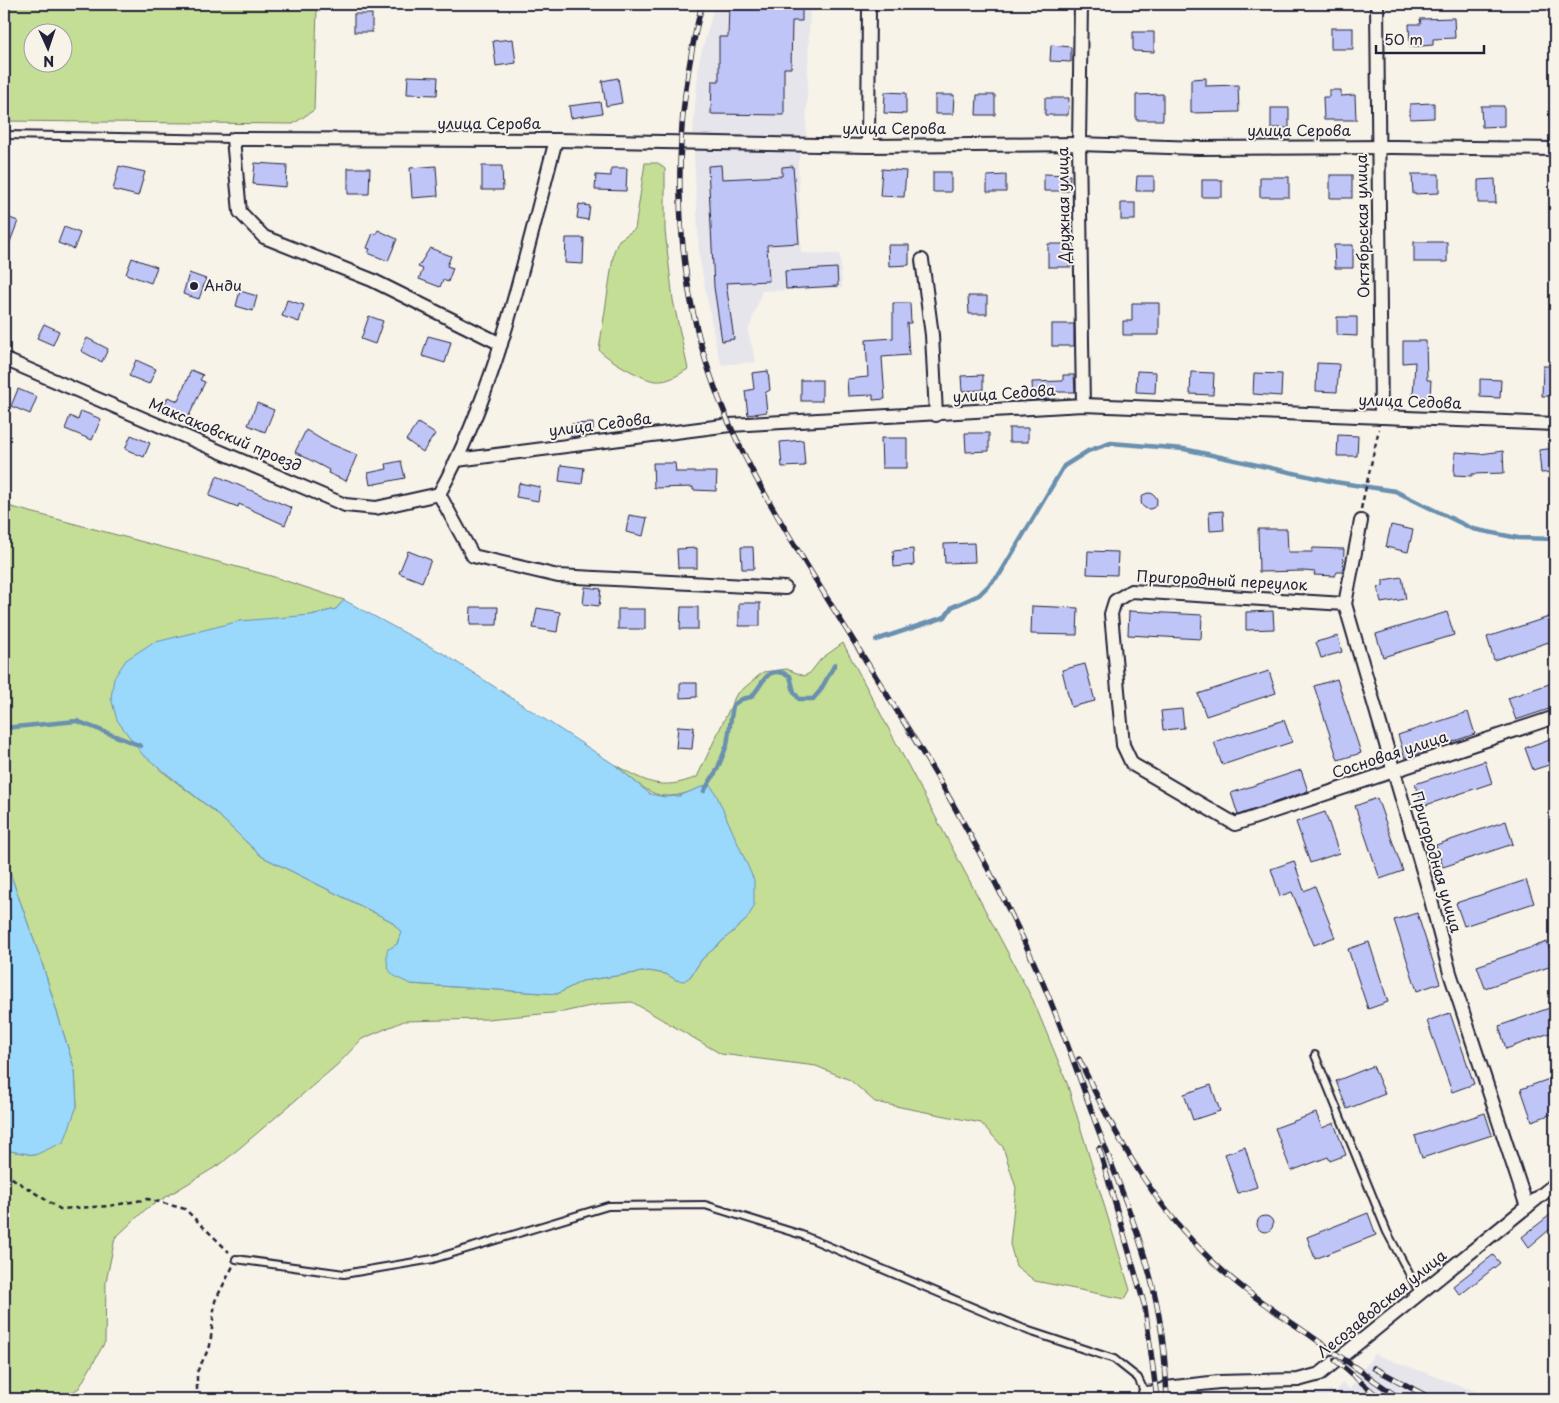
<svg xmlns="http://www.w3.org/2000/svg" width="1559" height="1403" font-family="'Playpen Sans',sans-serif">
	<style>
		.built { fill: #e6e5ec }
		.green { fill: #c5de95; stroke: #748068; fill-rule: evenodd }
		.water { fill: #9ad9fc; stroke: #6a90af }
		.lines { fill: none; stroke-linecap: round; stroke-linejoin: round }
		.stream { stroke: #6a90af; stroke-width: 4.5 }
		.building { fill: #bfc5f7; stroke: #22223b }
		.service-casing { stroke: #22223b; stroke-width: 10 }
		.minor-casing { stroke: #22223b; stroke-width: 16 }
		.path { stroke: #22223b; stroke-width: 2.5; stroke-dasharray: 5 4; stroke-linecap: butt }
		.service { stroke: #f7f3e8; stroke-width: 6 }
		.minor { stroke: #f7f3e8; stroke-width: 12 }
		.rail-casing { stroke: #22223b; stroke-width: 5.5 }
		.rail { stroke: #f7f3e8; stroke-width: 4; stroke-dasharray: 11; stroke-linecap: butt }
		.poi-dot { fill: #22223b; stroke: #f7f3e8; stroke-width: 2 }
		.labels { text-anchor: middle; stroke-width: 4; stroke-linejoin: round; paint-order: stroke }
		.street-label { font-size: 15px; fill: #22223b; stroke: #f7f3e8 }
		.poi-label { font-size: 15px; fill: #22223b; stroke: #f7f3e8; text-anchor: start }
	</style>
	<rect width="100%" height="100%" fill="#f7f3e8"/>
	<filter id="ink" filterUnits="userSpaceOnUse"><feTurbulence type="fractalNoise" baseFrequency=".02" numOctaves="2"/><feDisplacementMap in="SourceGraphic" scale="10" xChannelSelector="R" yChannelSelector="G"/><feConvolveMatrix kernelMatrix="1 2 1 2 8 2 1 2 1" color-interpolation-filters="sRGB"/></filter>
	<g filter="url(#ink)">
		<!-- built -->
		<g class="built">
			<polygon points="715,4 810,4 806,136 798,162 801,253 840,254 842,288 762,291 748,332 756,362 722,365 717,351 699,255 693,132 699,61"/>
			<polygon points="1374,1354 1483,1394 1502,1399 1287,1399 1330,1390 1335,1393 1342,1383 1350,1389"/>
		</g>
		<!-- green -->
		<g class="green">
			<path d="M4,4H321L317,8L314,110L293,124L4,121ZM62,32V62H32V32Z"/>
			<path d="M645,163H658L665,169V231L673,300L688,369C678,375 669,382 656,381C645,381 607,359 599,350L614,251L619,240L635,229Z"/>
			<path d="M4,505L271,576L344,600L336,609L311,615L159,769L214,811L261,856L391,921L401,932L397,944L411,984L557,994L582,981L649,971L666,974L677,980L690,977L702,959L746,920L704,786C659,807 649,793 615,765C648,783 661,791 697,777L736,695L763,672L787,669L804,676L810,673L821,659L843,643L1033,1000L1066,1080L1130,1290L1125,1299L1035,1281L1016,1266L1010,1244L1016,1188L1003,1147L981,1123L875,1102L850,1080L816,1066L721,1054L632,1002L600,1004L563,1012L487,1019L404,1021L362,1039L337,1065L222,1163L146,1209L115,1238L106,1282L105,1342L79,1388L62,1399H4V1150L35,1155L77,1106L75,1071L42,963L4,856Z"/>
		</g>
		<!-- water -->
		<g class="water">
			<path d="M344,600L444,654L615,765L650,794L665,797L679,796L704,786H711L716,794L754,880V907L746,920L702,959L690,977L684,981L676,980L666,974L649,971L582,981L557,994L411,984C390,975 386,973 387,950L397,944L401,932L391,921L261,856L214,811L142,754L117,720L111,698L114,678L126,660L152,643L240,621L311,615L336,609Z"/>
			<polygon points="4,856 42,963 75,1071 77,1106 64,1142 35,1155 4,1150"/>
		</g>
		<g class="lines">
			<!-- stream -->
			<g class="stream">
				<polyline points="876,640 945,617 952,607 979,595 1000,574 1064,466 1088,451 1111,443 1184,449 1335,482 1395,491 1473,529 1518,538 1555,539"/>
				<polyline points="4,728 77,721 141,746"/>
				<path d="M704,791L717,770L727,745L733,705L742,699L751,697C764,684 766,663 790,676L794,692L799,699H813L820,691L835,664"/>
			</g>
		</g>
		<!-- building -->
		<g class="building">
			<polygon points="729,4 802,4 802,21 792,21 791,68 784,68 784,115 711,114 712,81 719,81 719,37 728,37"/>
			<rect x="354" y="14" width="18" height="18"/>
			<polygon points="1454,18 1455,38 1433,39 1433,45 1410,47 1409,24 1421,24 1420,19"/>
			<rect x="1331" y="28" width="22" height="21"/>
			<polygon points="1133,32 1154,32 1154,52 1133,51"/>
			<polygon points="513,39 516,63 496,66 493,41"/>
			<polygon points="1051,45 1071,47 1071,62 1050,61"/>
			<polygon points="408,76 438,77 437,95 407,94"/>
			<polygon points="618,78 622,103 606,106 602,81"/>
			<polygon points="1206,78 1206,86 1238,85 1239,112 1191,113 1191,79"/>
			<polygon points="1329,90 1341,90 1341,96 1355,95 1356,120 1324,120 1323,97 1329,97"/>
			<polygon points="885,92 906,93 906,114 884,113"/>
			<polygon points="1163,94 1163,120 1136,120 1136,95"/>
			<polygon points="935,95 954,95 953,114 935,114"/>
			<polygon points="977,95 995,95 995,115 976,115"/>
			<polygon points="1045,98 1069,98 1068,115 1045,115"/>
			<polygon points="600,102 602,113 571,118 569,106"/>
			<polygon points="1434,103 1434,118 1410,119 1410,104"/>
			<polygon points="1481,106 1504,106 1504,126 1482,127"/>
			<rect x="1271" y="108" width="18" height="20"/>
			<polygon points="255,163 287,165 286,187 253,184"/>
			<polygon points="721,165 722,179 782,176 782,167 793,166 799,243 767,245 769,281 726,283 734,339 722,341 714,287 708,166"/>
			<polygon points="119,166 145,172 138,196 113,190"/>
			<polygon points="436,166 438,196 412,198 410,168"/>
			<polygon points="482,166 502,166 503,190 482,190"/>
			<polygon points="348,168 370,168 369,194 348,194"/>
			<polygon points="611,168 627,168 626,191 595,190 596,175 611,176"/>
			<polygon points="882,169 906,171 904,197 880,196"/>
			<rect x="933" y="172" width="18" height="20"/>
			<polygon points="1044,174 1070,175 1069,191 1044,191"/>
			<polygon points="1412,174 1439,174 1439,193 1413,194"/>
			<polygon points="1006,175 1006,192 987,192 987,176"/>
			<rect x="1330" y="175" width="22" height="23"/>
			<polygon points="1137,176 1154,176 1154,191 1136,191"/>
			<rect x="1260" y="177" width="29" height="20"/>
			<polygon points="1495,179 1496,203 1478,203 1478,180"/>
			<rect x="1202" y="180" width="20" height="17"/>
			<rect x="1121" y="203" width="14" height="17"/>
			<polygon points="579,204 590,206 588,220 577,218"/>
			<polygon points="4,216 18,221 5,255 4,255"/>
			<polygon points="64,227 80,233 74,249 58,243"/>
			<polygon points="378,230 397,239 388,261 368,253 370,249 367,248 373,233 376,234"/>
			<polygon points="566,238 584,238 583,264 565,263"/>
			<rect x="1414" y="242" width="33" height="20"/>
			<polygon points="1048,244 1072,244 1071,267 1048,267"/>
			<polygon points="888,245 909,245 909,265 889,266"/>
			<polygon points="1334,245 1353,245 1353,268 1335,268"/>
			<polygon points="430,248 451,256 447,266 453,268 448,282 443,280 440,287 419,279 423,269 418,267"/>
			<polygon points="132,258 157,267 151,283 126,274"/>
			<polygon points="837,268 838,286 786,289 785,271"/>
			<polygon points="189,273 206,279 199,299 183,294"/>
			<polygon points="240,291 257,296 253,311 236,306"/>
			<polygon points="968,296 987,296 987,314 969,314"/>
			<polygon points="287,300 304,305 299,322 282,316"/>
			<polygon points="893,303 910,303 911,323 907,323 909,355 882,357 885,399 873,400 873,395 848,396 847,379 868,377 866,340 893,338"/>
			<polygon points="1132,303 1159,303 1159,335 1123,335 1123,321 1132,321"/>
			<polygon points="369,316 383,321 375,344 361,339"/>
			<polygon points="1337,317 1357,317 1357,336 1337,335"/>
			<polygon points="44,324 59,331 53,345 37,338"/>
			<rect x="1052" y="324" width="22" height="22"/>
			<polygon points="428,336 451,342 445,363 422,356"/>
			<polygon points="87,338 108,349 102,362 81,351"/>
			<polygon points="1403,341 1426,341 1427,380 1431,380 1430,397 1413,396 1415,362 1403,363"/>
			<polygon points="136,360 156,369 149,384 129,376"/>
			<polygon points="1317,363 1339,364 1337,392 1316,391"/>
			<polygon points="1543,366 1555,366 1555,396 1542,396"/>
			<polygon points="191,370 203,375 200,380 205,382 186,422 161,412 168,397 178,401"/>
			<polygon points="768,371 770,390 765,393 767,412 748,415 745,391 754,389 752,373"/>
			<polygon points="1137,371 1156,372 1155,393 1136,392"/>
			<polygon points="1191,372 1214,373 1213,395 1190,394"/>
			<polygon points="1254,373 1282,374 1281,396 1253,394"/>
			<polygon points="983,375 983,390 962,391 961,376"/>
			<polygon points="1063,375 1074,375 1075,392 1048,392 1049,399 1033,400 1032,382 1063,381"/>
			<polygon points="1480,379 1501,380 1500,398 1480,397"/>
			<rect x="801" y="380" width="21" height="21"/>
			<polygon points="18,389 37,397 30,414 11,406"/>
			<polygon points="257,403 274,410 265,432 248,425"/>
			<polygon points="81,411 101,419 92,440 65,429 70,416 78,420"/>
			<polygon points="418,423 435,434 423,452 406,440"/>
			<polygon points="593,423 593,434 571,437 571,424"/>
			<rect x="1009" y="428" width="19" height="14"/>
			<polygon points="306,430 324,441 357,455 346,481 328,473 329,470 295,452"/>
			<polygon points="965,433 989,433 989,451 966,452"/>
			<polygon points="131,435 150,443 144,457 125,449"/>
			<polygon points="1338,435 1358,436 1357,456 1337,456"/>
			<polygon points="881,438 907,438 907,468 882,468"/>
			<polygon points="803,440 805,466 782,467 780,442"/>
			<polygon points="1555,448 1555,472 1541,473 1539,450"/>
			<polygon points="1503,451 1504,473 1472,474 1472,476 1454,475 1455,452 1480,454"/>
			<polygon points="401,461 405,478 370,485 368,473 387,469 386,464"/>
			<polygon points="653,463 675,463 676,472 717,472 716,491 693,490 693,487 654,488"/>
			<polygon points="561,465 584,468 582,484 559,481"/>
			<polygon points="217,476 292,508 285,525 239,504 238,507 209,496"/>
			<polygon points="519,483 540,487 538,501 516,497"/>
			<circle cx="1149" cy="501" r="8"/>
			<polygon points="1223,511 1224,530 1210,531 1209,512"/>
			<polygon points="629,515 647,518 643,536 626,532"/>
			<polygon points="1391,525 1413,530 1408,552 1386,547"/>
			<polygon points="1258,529 1287,529 1288,552 1312,552 1313,548 1344,549 1343,572 1337,572 1335,576 1314,575 1315,572 1303,571 1259,572"/>
			<polygon points="974,543 975,562 945,563 944,544"/>
			<polygon points="741,547 753,547 754,569 742,569"/>
			<polygon points="697,548 697,568 678,568 677,549"/>
			<polygon points="913,549 914,565 894,567 893,551"/>
			<polygon points="408,551 431,560 422,582 399,573"/>
			<polygon points="1088,551 1118,552 1117,575 1087,574"/>
			<polygon points="1402,577 1406,599 1381,603 1378,587 1383,586 1383,580"/>
			<polygon points="585,587 601,589 599,606 583,604"/>
			<rect x="739" y="603" width="21" height="23"/>
			<polygon points="1032,606 1078,608 1077,635 1031,634"/>
			<polygon points="471,607 498,607 497,625 470,625"/>
			<polygon points="681,607 698,607 698,629 680,629"/>
			<polygon points="537,608 560,612 557,632 533,628"/>
			<rect x="618" y="609" width="27" height="20"/>
			<polygon points="1129,611 1202,615 1201,639 1128,635"/>
			<polygon points="1273,611 1274,629 1246,630 1246,612"/>
			<polygon points="1447,612 1454,635 1383,657 1376,634"/>
			<polygon points="1555,615 1555,640 1494,660 1487,637"/>
			<polygon points="1338,636 1342,652 1321,658 1316,642"/>
			<polygon points="1085,664 1095,701 1071,707 1062,670"/>
			<polygon points="1269,671 1276,693 1206,716 1198,694"/>
			<polygon points="1337,679 1361,753 1338,760 1314,686"/>
			<polygon points="1555,682 1555,707 1516,720 1508,698"/>
			<polygon points="680,683 697,683 697,697 680,698"/>
			<polygon points="1182,709 1184,728 1163,730 1161,711"/>
			<polygon points="1468,712 1475,734 1405,758 1398,735"/>
			<polygon points="1284,720 1292,742 1222,765 1214,742"/>
			<polygon points="678,726 694,727 692,749 676,748"/>
			<polygon points="1555,737 1555,763 1533,770 1525,748"/>
			<polygon points="1485,761 1492,783 1423,806 1415,784"/>
			<polygon points="1301,770 1308,791 1238,815 1231,793"/>
			<polygon points="1377,798 1403,871 1380,879 1355,806"/>
			<polygon points="1325,812 1339,853 1310,863 1296,822"/>
			<polygon points="1506,821 1513,844 1443,867 1436,845"/>
			<polygon points="1294,861 1304,891 1315,886 1335,937 1314,945 1292,892 1280,896 1271,869"/>
			<polygon points="1526,880 1534,903 1464,926 1456,903"/>
			<polygon points="1417,913 1440,983 1417,991 1394,920"/>
			<polygon points="1369,942 1388,1002 1368,1009 1348,949"/>
			<polygon points="1547,942 1555,965 1485,988 1477,966"/>
			<polygon points="1555,1006 1555,1031 1506,1049 1499,1026"/>
			<polygon points="1450,1013 1474,1084 1452,1092 1427,1021"/>
			<polygon points="1373,1066 1385,1094 1347,1109 1336,1081"/>
			<polygon points="1555,1077 1555,1113 1532,1121 1521,1089"/>
			<polygon points="1211,1085 1220,1111 1193,1120 1184,1094"/>
			<polygon points="1316,1113 1322,1128 1334,1123 1346,1155 1330,1161 1328,1157 1291,1171 1275,1128"/>
			<polygon points="1485,1113 1492,1135 1422,1158 1415,1136"/>
			<polygon points="1245,1147 1257,1187 1238,1193 1225,1154"/>
			<polygon points="1555,1211 1555,1225 1529,1247 1522,1237"/>
			<polygon points="1368,1213 1376,1235 1315,1259 1307,1237"/>
			<circle cx="1265" cy="1224" r="8"/>
			<polygon points="1493,1255 1500,1263 1460,1295 1453,1286"/>
		</g>
		<g class="lines">
			<!-- service casing -->
			<g class="service-casing">
				<g id="service">
					<polyline points="4,135 233,139"/>
					<polyline points="1315,1055 1387,1232 1420,1294"/>
					<polyline points="236,1259 344,1274 433,1259 608,1206 705,1205 802,1235 1029,1331 1114,1359 1138,1378 1145,1393 1145,1399"/>
				</g>
			</g>
			<!-- minor casing -->
			<g class="minor-casing">
				<g id="minor">
					<polyline points="1081,4 1079,144 1083,405"/>
					<polyline points="1377,4 1381,417"/>
					<polyline points="868,146 869,4"/>
					<polyline points="922,260 932,335 936,415"/>
					<polyline points="501,344 372,280 264,237 240,212 233,139 556,140 868,146 1079,144 1198,148 1394,147 1555,149"/>
					<polyline points="4,359 345,505 376,508 439,494"/>
					<polyline points="457,460 730,425 1083,405 1555,424"/>
					<polyline points="439,494 473,556 558,576 785,588"/>
					<path d="M439,494C499,385 524,259 556,140"/>
					<polyline points="1361,521 1345,604 1427,885 1450,973 1527,1207"/>
					<polyline points="1345,604 1131,591 1115,601 1111,614 1123,745 1132,764 1235,824 1555,717"/>
					<polyline points="1145,1393 1157,1392 1166,1388 1219,1382 1298,1380 1320,1374 1555,1184"/>
				</g>
			</g>
			<!-- path -->
			<g class="path">
				<polyline points="1361,509 1379,429"/>
				<polyline points="4,1173 60,1209 109,1206 148,1199 185,1209 229,1252"/>
				<polyline points="197,1399 197,1372 210,1346 215,1301 233,1266"/>
				<polyline points="1110,1399 1132,1394"/>
			</g>
			<!-- service -->
			<use href="#service" class="service"/>
			<!-- minor -->
			<use href="#minor" class="minor"/>
			<!-- rail casing -->
			<g class="rail-casing">
				<g id="rail">
					<path d="M702,4C672,124 670,258 711,377C733,442 768,501 803,559C849,635 897,709 942,785C977,846 1014,916 1042,981C1063,1029 1080,1080 1098,1129C1121,1190 1148,1252 1159,1316C1164,1344 1166,1372 1167,1399"/>
					<path d="M1079,1059C1112,1129 1147,1195 1201,1250C1233,1284 1273,1310 1311,1336C1341,1357 1371,1379 1401,1399"/>
					<polyline points="1099,1148 1145,1307 1157,1399"/>
					<polyline points="1335,1360 1381,1399"/>
					<polyline points="1374,1368 1432,1399"/>
				</g>
			</g>
			<!-- rail -->
			<use href="#rail" class="rail"/>
		</g>
	</g>
	<!-- markers -->
	<circle class="poi-dot" cx="194" cy="286" r="5"/>
	<g class="labels">
		<!-- street labels -->
		<g class="street-label">
			<text x="489" y="129">улица Серова</text>
			<text x="894" y="134">улица Серова</text>
			<text x="1299" y="136">улица Серова</text>
			<text transform="translate(1064 205) rotate(-91)" y="5">Дружная улица</text>
			<text transform="translate(1363 226) rotate(-91)" y="5">Октябрьская улица</text>
			<text transform="translate(1004 394) rotate(-4)" y="5">улица Седова</text>
			<text transform="translate(1410 402) rotate(2)" y="5">улица Седова</text>
			<text transform="translate(600 425) rotate(-7)" y="5">улица Седова</text>
			<text transform="translate(225 435) rotate(23)" y="5">Максаковский проезд</text>
			<text transform="translate(1222 581) rotate(3)" y="5">Пригородный переулок</text>
			<text transform="translate(1390 755) rotate(-18)" y="5">Сосновая улица</text>
			<text transform="translate(1436 862) rotate(74)" y="5">Пригородная улица</text>
			<text transform="translate(1382 1304) rotate(-39)" y="5">Лесозаводская улица</text>
		</g>
		<!-- poi labels -->
		<g class="poi-label">
			<text x="204" y="291">Анди</text>
		</g>
	</g>
	<!-- margin -->
	<rect width="1559" height="1403" fill="none" stroke="#f7f3e8" stroke-width="20"/>
	<rect x="10" y="10" width="1539" height="1383" fill="none" stroke="#22223b" stroke-width="2" filter="url(#ink)"/>
	<!-- north arrow -->
	<g transform="translate(48 48) rotate(177)"><circle r="24" fill="#f7f3e8" stroke="#a29fa3"/>
	<path d="M0-4L9 19L0 12L-9 19Z" fill="#22223b"/>
	<text y="-8" font-size="14" font-weight="bold" text-anchor="middle" fill="#22223b">N</text>
	</g>
	<!-- scale -->
	<path d="M1376 45v8h108v-8" fill="none" stroke="#22223b" stroke-width="2.5"/>
	<text x="1384" y="45" font-size="15" fill="#22223b" stroke="#f7f3e8" stroke-width="4" paint-order="stroke">50 m</text>
</svg>
